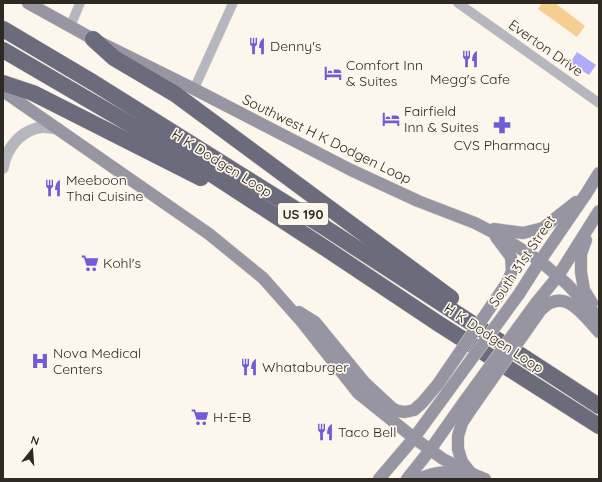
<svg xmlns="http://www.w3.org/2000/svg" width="602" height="482" font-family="Quicksand,sans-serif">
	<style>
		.green { fill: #f6ce90 }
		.water { fill: #b0aafa }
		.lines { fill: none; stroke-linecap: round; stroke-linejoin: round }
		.minor-casing { stroke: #d8d1c8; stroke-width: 10 }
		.tertiary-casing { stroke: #d8d1c8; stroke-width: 12 }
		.secondary-casing { stroke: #d8d1c8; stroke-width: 13 }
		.motorway-casing { stroke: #d8d1c8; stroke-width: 17 }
		.minor { stroke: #b6b6be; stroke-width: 9 }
		.tertiary { stroke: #b6b6be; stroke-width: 11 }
		.secondary { stroke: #9695a1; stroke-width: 12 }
		.motorway { stroke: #6b6b7b; stroke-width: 16 }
		.secondary-bridge-casing { stroke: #d8d1c8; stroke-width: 13; stroke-linecap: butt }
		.secondary-bridge { stroke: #9695a1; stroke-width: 12 }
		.labels { text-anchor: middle; stroke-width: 3.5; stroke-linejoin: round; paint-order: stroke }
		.shield { fill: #fdf6ec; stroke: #6c665f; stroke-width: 1 }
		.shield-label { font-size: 13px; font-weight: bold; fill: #2e2923 }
		.poi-label { font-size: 14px; fill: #2e2923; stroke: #fdf6ec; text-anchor: start }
		.street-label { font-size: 14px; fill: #2e2923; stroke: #fdf6ec }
	</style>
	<rect width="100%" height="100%" fill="#fdf6ec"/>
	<!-- green -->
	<polygon class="green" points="542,3 555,3 585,26 577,37 538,9"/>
	<!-- water -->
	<polygon class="water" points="577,52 596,65 589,75 570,63"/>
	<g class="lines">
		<!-- minor casing -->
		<g class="minor-casing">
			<g id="minor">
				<polyline points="458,3 599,103"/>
				<polyline points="70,27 80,3"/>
				<polyline points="194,89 233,3"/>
			</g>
		</g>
		<!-- tertiary casing -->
		<g class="tertiary-casing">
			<path id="tertiary" d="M3,168C6,149 19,133 37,128C43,126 52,128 59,129"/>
		</g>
		<!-- secondary casing -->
		<g class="secondary-casing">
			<g id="secondary">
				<polyline points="28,3 93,39 194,89 351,170 418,201 475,223 502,237 540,261 567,284 599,318"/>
				<polyline points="3,91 209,234 263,278 302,322 358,393 414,438 443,459 475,475 485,479"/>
				<polyline points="494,229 523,233 543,228 576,202"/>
				<polyline points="496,237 511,257 512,271 507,283"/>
				<polyline points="586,240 581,254 581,272 584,290 592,303"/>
				<polyline points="519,294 540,261 586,194 599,173"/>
				<polyline points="536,303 558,276 599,211"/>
				<path d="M542,309C565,286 584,316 599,332"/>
				<polyline points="299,312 315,322 365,383 392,408 398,411 405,412 414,410 422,403 438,384"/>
				<polyline points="470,472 462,462 458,449 458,436 462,423 474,405"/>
				<polyline points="379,479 414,438 449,390"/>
				<polyline points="407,479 430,450 466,399"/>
				<path d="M419,479C438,470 449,472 468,474"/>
			</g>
		</g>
		<!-- motorway casing -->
		<g class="motorway-casing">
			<g id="motorway">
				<polyline points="3,29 94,83 324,227 599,406"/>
				<polyline points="93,39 114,58 175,94 451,298"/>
				<polyline points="3,50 176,151 328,250 439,324 599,426"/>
				<polyline points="3,83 33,93 201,178"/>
			</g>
		</g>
		<!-- minor -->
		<use href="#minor" class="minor"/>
		<!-- tertiary -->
		<use href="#tertiary" class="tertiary"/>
		<!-- secondary -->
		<use href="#secondary" class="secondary"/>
		<!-- motorway -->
		<use href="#motorway" class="motorway"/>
		<!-- secondary-bridge casing -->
		<g class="secondary-bridge-casing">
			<g id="secondary-bridge">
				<polyline points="438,384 507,283"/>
				<polyline points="449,390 519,294"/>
				<polyline points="466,399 536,303"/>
				<polyline points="474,405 540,311"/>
			</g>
		</g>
		<!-- secondary-bridge -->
		<use href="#secondary-bridge" class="secondary-bridge"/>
	</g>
	<!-- icons -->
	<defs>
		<g id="restaurant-bare" transform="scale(1.38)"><path d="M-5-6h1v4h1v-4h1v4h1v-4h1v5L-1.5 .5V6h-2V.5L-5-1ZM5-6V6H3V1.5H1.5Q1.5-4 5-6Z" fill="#705cd6" stroke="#fdf6ec" stroke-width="2.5" paint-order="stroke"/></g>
		<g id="hotel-bare" transform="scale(1.38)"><path d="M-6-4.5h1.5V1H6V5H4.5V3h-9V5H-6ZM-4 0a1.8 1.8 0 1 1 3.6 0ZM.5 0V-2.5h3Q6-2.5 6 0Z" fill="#705cd6" stroke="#fdf6ec" stroke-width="2.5" paint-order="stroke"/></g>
		<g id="pharmacy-bare" transform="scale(1.38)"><path d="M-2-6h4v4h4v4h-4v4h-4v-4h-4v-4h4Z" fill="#705cd6" stroke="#fdf6ec" stroke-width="2.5" paint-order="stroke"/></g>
		<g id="supermarket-bare" transform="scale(1.38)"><path d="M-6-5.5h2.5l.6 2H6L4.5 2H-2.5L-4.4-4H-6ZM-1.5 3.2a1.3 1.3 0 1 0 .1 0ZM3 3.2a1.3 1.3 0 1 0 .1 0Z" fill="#705cd6" stroke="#fdf6ec" stroke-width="2.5" paint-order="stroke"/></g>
		<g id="hospital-bare" transform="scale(1.38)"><path d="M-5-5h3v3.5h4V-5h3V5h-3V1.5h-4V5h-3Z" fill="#705cd6" stroke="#fdf6ec" stroke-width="2.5" paint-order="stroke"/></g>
	</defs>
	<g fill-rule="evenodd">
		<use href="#restaurant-bare" x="257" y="46"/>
		<use href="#restaurant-bare" x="470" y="59"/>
		<use href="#hotel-bare" x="333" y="73"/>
		<use href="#hotel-bare" x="391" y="119"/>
		<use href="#pharmacy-bare" x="502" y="125"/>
		<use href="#restaurant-bare" x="53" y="188"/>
		<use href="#supermarket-bare" x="90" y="263"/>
		<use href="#hospital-bare" x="40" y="361"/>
		<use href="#restaurant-bare" x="249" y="367"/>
		<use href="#supermarket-bare" x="200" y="417"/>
		<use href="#restaurant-bare" x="325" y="432"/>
	</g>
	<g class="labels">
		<!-- shield labels -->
		<rect class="shield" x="278" y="203" width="50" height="22" rx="3"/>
		<g class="shield-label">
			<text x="303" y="219">US 190</text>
		</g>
		<!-- poi labels -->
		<g class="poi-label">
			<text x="270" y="51">Denny's</text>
			<text x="346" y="70">Comfort Inn<tspan x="346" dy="16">&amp; Suites</tspan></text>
			<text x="470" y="84" text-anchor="middle">Megg's Cafe</text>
			<text x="404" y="116">Fairfield<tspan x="404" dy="16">Inn &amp; Suites</tspan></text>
			<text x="502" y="150" text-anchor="middle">CVS Pharmacy</text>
			<text x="66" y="185">Meeboon<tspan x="66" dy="16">Thai Cuisine</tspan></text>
			<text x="103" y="268">Kohl's</text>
			<text x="53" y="358">Nova Medical<tspan x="53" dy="16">Centers</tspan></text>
			<text x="262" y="372">Whataburger</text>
			<text x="213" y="422">H-E-B</text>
			<text x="338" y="437">Taco Bell</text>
		</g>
		<!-- street labels -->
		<g class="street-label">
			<text transform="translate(546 48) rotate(35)" y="5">Everton Drive</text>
			<text transform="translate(327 139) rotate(26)" y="5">Southwest H K Dodgen Loop</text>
			<text transform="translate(222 163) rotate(32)" y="5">H K Dodgen Loop</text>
			<text transform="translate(522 261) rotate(-56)" y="5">South 31st Street</text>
			<text transform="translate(494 338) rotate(33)" y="5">H K Dodgen Loop</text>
		</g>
	</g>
	<!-- border -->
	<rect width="602" height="482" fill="none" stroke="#2e2923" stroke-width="8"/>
	<!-- north arrow -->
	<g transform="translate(32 450) rotate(17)" stroke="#fdf6ec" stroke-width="3" paint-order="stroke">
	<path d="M0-3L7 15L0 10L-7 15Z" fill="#2e2923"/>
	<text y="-6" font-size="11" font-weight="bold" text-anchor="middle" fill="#2e2923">N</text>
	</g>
</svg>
